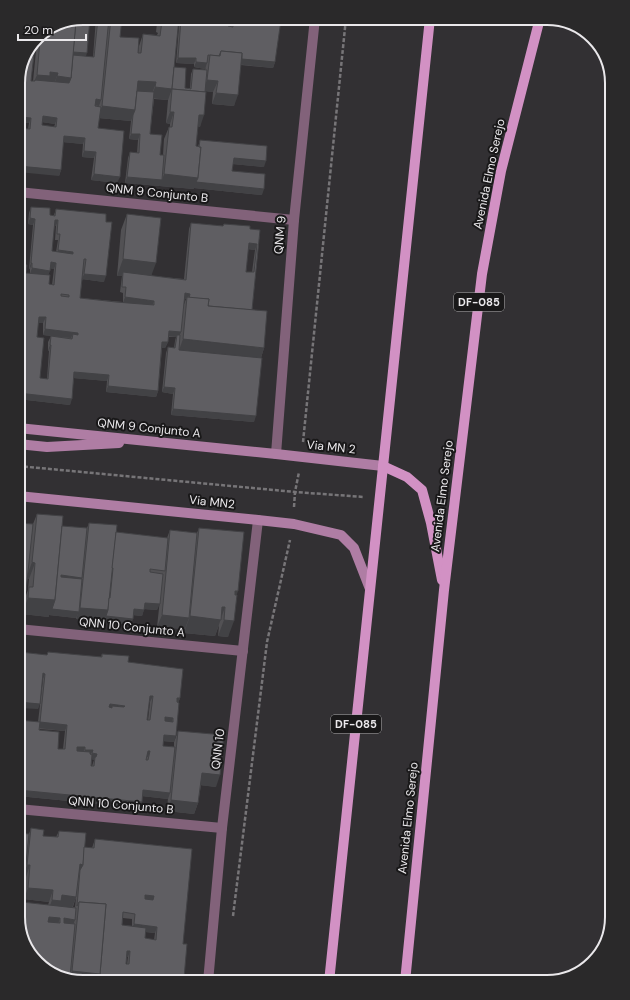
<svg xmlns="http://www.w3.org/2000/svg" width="630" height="1000" font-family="'DM Sans',sans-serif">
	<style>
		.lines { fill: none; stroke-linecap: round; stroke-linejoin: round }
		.path { stroke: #777578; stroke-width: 2.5; stroke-dasharray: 4 2; stroke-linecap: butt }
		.street { stroke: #82627a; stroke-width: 10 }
		.secondary { stroke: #af7da4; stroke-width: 10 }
		.primary { stroke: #d291c4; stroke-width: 10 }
		.wall { fill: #525154; fill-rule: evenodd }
		.shaded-wall { fill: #424245 }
		.building { fill: #5f5e62; stroke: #424245; fill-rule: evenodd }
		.labels { text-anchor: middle; stroke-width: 4; stroke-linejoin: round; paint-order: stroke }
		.shield { fill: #191819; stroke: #abaaac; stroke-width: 1 }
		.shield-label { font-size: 11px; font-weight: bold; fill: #eae8eb }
		.street-label { font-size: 12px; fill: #eae8eb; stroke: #191819 }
		.rim { fill: none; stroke: #eae8eb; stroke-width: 2 }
	</style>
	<rect width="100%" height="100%" fill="#323033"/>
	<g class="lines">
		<!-- path -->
		<g class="path">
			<polyline points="303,442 346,18"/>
			<polyline points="18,466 295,492 364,497"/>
			<polyline points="294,507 295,492 299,472"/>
			<polyline points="233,916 267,642 290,540"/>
		</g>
		<!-- street -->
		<g class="street">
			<polyline points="18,192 294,220"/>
			<polyline points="276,454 294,220 315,18"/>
			<polyline points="18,629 243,651"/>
			<polyline points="18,809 222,828"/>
			<polyline points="208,982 222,828 258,520"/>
		</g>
		<!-- secondary -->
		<g class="secondary">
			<polyline points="18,428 276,454 383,466"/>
			<polyline points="18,444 47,447 119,443"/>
			<polyline points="18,496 258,520 294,524 341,535 354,548 370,589"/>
		</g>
		<!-- primary -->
		<g class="primary">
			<polyline points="487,18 501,18"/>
			<polyline points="383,466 407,477 422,490 431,523 442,580"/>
			<polyline points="329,982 430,18"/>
			<polyline points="405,982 444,590 482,274 501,171 540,18"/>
		</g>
	</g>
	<!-- wall -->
	<g class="wall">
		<path d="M83,18L86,57H93L96,18H122L120,37L138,53L139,46L143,34L157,35L158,33L156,32L157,23H153L154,18H229L228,26H231V21L233,18H261L275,62L273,68L241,65L234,106L212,104L213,92L205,91L200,127L198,126L196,146L198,147L200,140L264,167L233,164L232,171L262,195L194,188V189L125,183L128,158L130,152L137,153L138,140L129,139L131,121L99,118L98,128L117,183L91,180L94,158L82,157L83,144L63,142L61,170L59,176L28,129L29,123L18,122V79L37,37L39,41L37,47H35L31,81H33L36,51L40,40H42L43,35ZM178,25L179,26L176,63L194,64V67L205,69L206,67L205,70L193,69L191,74L190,88H185L174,67ZM154,99L168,100L166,123L170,124V127H169L164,139L163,155H160L150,134ZM42,122L55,124L54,127L42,125Z"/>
		<path d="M31,207L50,215H54L56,209L106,222L104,282L82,279L84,265L80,298L123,302V293L120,292L122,276H117L121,230L127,214L152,276L184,279L189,229L191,223L223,226L224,224L250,229L260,230L252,310L264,348L261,358L254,422L171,415L173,394L162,392L166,353L168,347L174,348L175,341L176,337H168V342L165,348H162L158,391L156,397L106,392L107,381L74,378L70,405L18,399V264L26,273H30V269H29L33,225L28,224L29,213ZM54,226H56L55,240H58L56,252L52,251ZM248,249L255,250L252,272H246ZM50,268L54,269L52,285L49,284L48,275ZM184,299H186L183,307ZM38,323H43V335L71,338L51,336L48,342V351H49L47,379L40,378L37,337Z"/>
		<polygon points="37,514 62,526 87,528 89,523 116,532 167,538 170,530 197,533 199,528 236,595 228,637 218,636 219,625 215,636 184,633 185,629 157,627 160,599 157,610 144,609 142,616 133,615 131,625 76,619 76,618 49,615 49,617 22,614 23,603 28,590 29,579 27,579 24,597 33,524"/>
		<path d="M20,652L47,655L101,657L102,654L128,662L180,698L178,703L174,742L163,741V746L174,747V742L178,731L216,787L201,785L198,803L194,814L167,811L168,798V799L142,796L140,808L18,796V720L38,722L43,679H42L38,709ZM149,702H150L148,720H147ZM40,729L65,731L63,749H58L39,730ZM92,759L94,760L92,766H91Z"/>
		<path d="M31,828L43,836L56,837L59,831L84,847L92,848L95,839L192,849L158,982L152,981L79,982L47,971L25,946L20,927L21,925H20L29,834ZM25,877H26L24,899L49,902L48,905L22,902ZM76,897L75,907H73ZM123,918L132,919V926L122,925ZM145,932L155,933L154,940L145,938ZM127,957H128L127,964H126Z"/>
	</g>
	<!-- shaded-wall -->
	<g class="shaded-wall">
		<polygon points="155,18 159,18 157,23 153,23"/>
		<polygon points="177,19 181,20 179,26 175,25"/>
		<polygon points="35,41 39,41 37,47 33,47"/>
		<polygon points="72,52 87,53 85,59 71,58"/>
		<polygon points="220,56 275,62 273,68 218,62"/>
		<polygon points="178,58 196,58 194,64 176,63"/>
		<polygon points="196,62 207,63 205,69 194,67"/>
		<polygon points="50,72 58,73 54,84 32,86 37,75"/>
		<polygon points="57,76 71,78 67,89 53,88"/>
		<polygon points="207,80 218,81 213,92 203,91"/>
		<polygon points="138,81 156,82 152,94 134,92"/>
		<polygon points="155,87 172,89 168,100 151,98"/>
		<polygon points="216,93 238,95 234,106 212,104"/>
		<polygon points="96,99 101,100 99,106 94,105"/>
		<polygon points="102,106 135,110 131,121 98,118"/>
		<polygon points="170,112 174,112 170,124 166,123"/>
		<polygon points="18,114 20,114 18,120"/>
		<polygon points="199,115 204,115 200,127 195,126"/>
		<polygon points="43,116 57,118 55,124 41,122"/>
		<polygon points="20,117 31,118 29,123 18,122"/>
		<polygon points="131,134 140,134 138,140 129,139"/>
		<polygon points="64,136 85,138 83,144 62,142"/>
		<polygon points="84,151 96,152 94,158 82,157"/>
		<polygon points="234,158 266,161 264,167 232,164"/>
		<polygon points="18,166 61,170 59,176 18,172"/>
		<polygon points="94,174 120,177 117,183 91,180"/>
		<polygon points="164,174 198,178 264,189 262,195 194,188 194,189 125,183 127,177 162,180"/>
		<polygon points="30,218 35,219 33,225 28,224"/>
		<polygon points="55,220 58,220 56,226 53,226"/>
		<polygon points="249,243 257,244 255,250 247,249"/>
		<polygon points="58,250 73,252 71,258 56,256"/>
		<polygon points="123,259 156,263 150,279 123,272 122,276 117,276"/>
		<polygon points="51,262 56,263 54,269 49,268"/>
		<polygon points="31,263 32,263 30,269 29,269"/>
		<polygon points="32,268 50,271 48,276 30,274"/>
		<polygon points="84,274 106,276 104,282 82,279"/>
		<polygon points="185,293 190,294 187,299 187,297 186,299 183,299"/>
		<polygon points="125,297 154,301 152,306 123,303"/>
		<polygon points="39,317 46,317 43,323 37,323"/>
		<polygon points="45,329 78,333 76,339 73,334 71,338 43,335"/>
		<polygon points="169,331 181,332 179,337 177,335 176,337 167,336"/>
		<polygon points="183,339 264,348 259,364 177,356"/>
		<polygon points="162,342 168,342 165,348 160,348"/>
		<polygon points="50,345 51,345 49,351 48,351"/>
		<polygon points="74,372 109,375 107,381 72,378"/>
		<polygon points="108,386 158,391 156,397 106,392"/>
		<polygon points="164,387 175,388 173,394 162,392"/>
		<polygon points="18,393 72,399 70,405 18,399"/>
		<polygon points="173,409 256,416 254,422 171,415"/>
		<polygon points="32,562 35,563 29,579 26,579"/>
		<polygon points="61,575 82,578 80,584 59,581"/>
		<polygon points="18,590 26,591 24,597 18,596"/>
		<polygon points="235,591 238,591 232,608"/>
		<polygon points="28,598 55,600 79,612 76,618 49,615 49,617 22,614"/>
		<polygon points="145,603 160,604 157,610 143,609"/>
		<polygon points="222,607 225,607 215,636 184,633 190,616"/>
		<polygon points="80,608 108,610 104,622 76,619"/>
		<polygon points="134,609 144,610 142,616 132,615"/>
		<polygon points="162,615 189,618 185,629 157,627"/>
		<polygon points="106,616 133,619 131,625 104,622"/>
		<polygon points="224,620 234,621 228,637 218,636"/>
		<polygon points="43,673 45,674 43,679 41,679"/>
		<polygon points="150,696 153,696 150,702 147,701"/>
		<polygon points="177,698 180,698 178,704 175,704"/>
		<polygon points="18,702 40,704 38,709 18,708"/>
		<polygon points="110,704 125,706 122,711 107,710"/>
		<polygon points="165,717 173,718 171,724 163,723"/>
		<polygon points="40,722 67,725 65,731 38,728"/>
		<polygon points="164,735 176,736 174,742 162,741"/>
		<polygon points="77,747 85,747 83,753 75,752"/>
		<polygon points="85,750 93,750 90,756 83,755"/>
		<polygon points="148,751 150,751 148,757 145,756"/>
		<polygon points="92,753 97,754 95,760 95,757 94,760 90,759"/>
		<polygon points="202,773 220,775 216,787 198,785"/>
		<polygon points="18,790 142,802 140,808 18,796"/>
		<polygon points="143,790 170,793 168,799 141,796"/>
		<polygon points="171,800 198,803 194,814 167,811"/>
		<polygon points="80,864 83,865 78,876"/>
		<polygon points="27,865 30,865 26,877 23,876"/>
		<polygon points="28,888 53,890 49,902 24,899"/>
		<polygon points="62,895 76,897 72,908 48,911 52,900"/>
		<polygon points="145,895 154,896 152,902 143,901"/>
		<polygon points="49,917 60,918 58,924 47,923"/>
		<polygon points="64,918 75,920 73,925 62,924"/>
		<polygon points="21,919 23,919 21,925 20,925 19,922"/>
		<polygon points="134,924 157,927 155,933 131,930"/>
		<polygon points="127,951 130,951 128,957 125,957"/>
		<polygon points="72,971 100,974 122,982 79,982 69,979"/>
		<polygon points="153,975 184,978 183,982 158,982 151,981"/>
		<polygon points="61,976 70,977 69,978"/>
	</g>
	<!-- building -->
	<g class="building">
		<polygon points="83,18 90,18 87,53 73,52 76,21"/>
		<path d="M98,18H109L101,100L96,99L95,106L101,107L98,128L124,131L120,177L94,174L96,152L84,151L85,138L64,136L61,170L18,166V128L30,129L31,118L20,117V114H18V79L34,44H35L31,81H35V80L69,83L71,78L73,55L94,57ZM43,116L57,118L56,127L42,125Z"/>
		<polygon points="111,18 122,18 120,37 139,38 138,53 141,53 143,34 160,36 162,21 160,21 160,18 179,18 172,89 155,87 156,82 138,81 135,110 102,106"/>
		<polygon points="179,18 229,18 228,26 233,27 233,18 261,18 281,20 275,62 242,59 242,53 221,51 219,56 208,55 207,63 196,62 196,58 178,58 181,20 179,19"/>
		<polygon points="76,21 71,78 57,76 58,73 50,72 50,76 37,75 40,40 44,40 45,34"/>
		<polygon points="39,36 39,41 35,41 37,37"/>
		<polygon points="221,51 242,53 238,95 216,93 218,81 207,80 210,55 220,56"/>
		<polygon points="174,67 186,68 185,88 191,89 193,69 207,70 205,92 172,89"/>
		<polygon points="172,89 206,92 204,115 199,115 196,146 201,147 198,178 164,174 169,127 172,127 174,112 170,112"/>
		<polygon points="137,91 154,92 150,134 162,135 160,155 164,155 162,180 127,177 130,152 139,153 140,134 131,134 133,115 135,110"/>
		<polygon points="200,140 267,146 266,161 234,158 232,171 265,174 264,189 196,182 198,178 201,147 199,147"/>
		<path d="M31,207L50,208V215L55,216L56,209L106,214V222H112L106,276L84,274L86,259H84L80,298L116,302L154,305V301L125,297L126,287H122L123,272L186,280L191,223L223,226L224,224L250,226V229L260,230L252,310L208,306L209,299L189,298L190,294L185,293L181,332L169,331L168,342H162L158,391L108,386L109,375L74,372L72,399L18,393V302L21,270H18V264L27,265L26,273L50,275L49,284L54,285L56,263L51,262L50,271L32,268V263H31L35,219L30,218ZM55,220H58L57,234H60L58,250L73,252V254L52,251ZM249,243L257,244L254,272H246ZM61,294L69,295V297L61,296ZM39,317H46L45,329L78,333V335L73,334L72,339L51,336L50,345H51L48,379L40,378L44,338L37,337Z"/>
		<polygon points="127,214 161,218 156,263 123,259"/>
		<polygon points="18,270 21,270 18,302"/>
		<polygon points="187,297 209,299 208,306 267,311 264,348 183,339"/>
		<polygon points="177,335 180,335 179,350 262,358 256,416 173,409 175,388 164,387 168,347 175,348"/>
		<polygon points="37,514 63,516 55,600 28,598 29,587 33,587 35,563 32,562"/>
		<polygon points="18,523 33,524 26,591 18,590"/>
		<polygon points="89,523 117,525 108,610 80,608"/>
		<polygon points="62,526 87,528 82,578 61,575 61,577 82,579 79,612 52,609 55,600"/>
		<polygon points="199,528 244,532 238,591 235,591 235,595 237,595 234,621 224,620 225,607 222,607 221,620 190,616"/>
		<polygon points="170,530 197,533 189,618 162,615"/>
		<polygon points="116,532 168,538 165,571 150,569 150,572 163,574 160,604 145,603 144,610 134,609 133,619 106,616 108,610 109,598 110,598 113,568 112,568"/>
		<path d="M18,645H20V652L47,655L48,652L102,657V654L129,656L128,662L183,669L180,698H177V702L179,703L176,736L164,735L163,746L175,747L170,793L143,790L142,802L18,790V720L40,722L39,730L59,732L58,749H65L67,725L40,722L45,674L43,673L40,704L18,702ZM150,696H153L150,720H147ZM110,704L125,706L124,707L112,706V708L109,707ZM165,717L173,718V722L165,721ZM77,747H85V750H93L92,753L97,754L96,757H95L94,766H91L92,755L90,754V752L77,751ZM148,751H150L148,760H146Z"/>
		<polygon points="178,731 224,735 220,775 202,773 198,803 171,800"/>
		<polygon points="31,828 44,830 43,836 58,837 59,831 86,833 83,865 80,864 76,897 62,895 61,901 52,900 53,890 28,888 30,865 27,865"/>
		<path d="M18,833L29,834L22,902L76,908L75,920L64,918V923L75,924L70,977L61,976L47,971L25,946L21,932L23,919H21L20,923H19L18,917ZM49,917L60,918V923L48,922Z"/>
		<path d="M95,839L192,849L183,944H187L184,978L153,975L152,982H122L97,979L100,974L106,904L79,902L77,906L80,870L83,865L84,847L94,848ZM145,895L154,896L153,900L145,899ZM123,912L135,914L134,924L157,927L156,940L145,938L146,928L122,925ZM127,951H130L129,964H126Z"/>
		<polygon points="79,902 106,904 100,974 72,971"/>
	</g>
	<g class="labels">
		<!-- shield labels -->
		<g class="shield">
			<rect x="454" y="293" width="50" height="18" rx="3"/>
			<rect x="331" y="715" width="50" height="18" rx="3"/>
		</g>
		<g class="shield-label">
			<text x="479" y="306">DF-085</text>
			<text x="356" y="728">DF-085</text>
		</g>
		<!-- street labels -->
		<g class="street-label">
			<text transform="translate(489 174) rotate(-78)" y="4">Avenida Elmo Serejo</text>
			<text transform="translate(157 193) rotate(6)" y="4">QNM 9 Conjunto B</text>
			<text transform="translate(280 235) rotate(-85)" y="4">QNM 9</text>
			<text transform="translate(149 428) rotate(6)" y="4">QNM 9 Conjunto A</text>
			<text transform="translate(331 447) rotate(6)" y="4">Via MN 2</text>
			<text transform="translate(442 496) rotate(-83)" y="4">Avenida Elmo Serejo</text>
			<text transform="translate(212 502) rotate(6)" y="4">Via MN2</text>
			<text transform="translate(132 627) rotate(6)" y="4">QNN 10 Conjunto A</text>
			<text transform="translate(218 749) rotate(-83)" y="4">QNN 10</text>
			<text transform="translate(121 805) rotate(5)" y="4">QNN 10 Conjunto B</text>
			<text transform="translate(408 818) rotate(-84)" y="4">Avenida Elmo Serejo</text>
		</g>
	</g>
	<!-- crop -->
	<path d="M0 0H630V1000H0ZM83 25H547A58 58 0 0 1 605 83V917A58 58 0 0 1 547 975H83A58 58 0 0 1 25 917V83A58 58 0 0 1 83 25Z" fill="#2a292a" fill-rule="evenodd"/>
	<path class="rim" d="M83 25H547A58 58 0 0 1 605 83V917A58 58 0 0 1 547 975H83A58 58 0 0 1 25 917V83A58 58 0 0 1 83 25Z"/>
	<!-- scale -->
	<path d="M18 34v6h68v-6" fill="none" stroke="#eae8eb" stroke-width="2"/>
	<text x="24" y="34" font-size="12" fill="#eae8eb" stroke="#191819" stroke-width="3" paint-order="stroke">20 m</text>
</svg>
